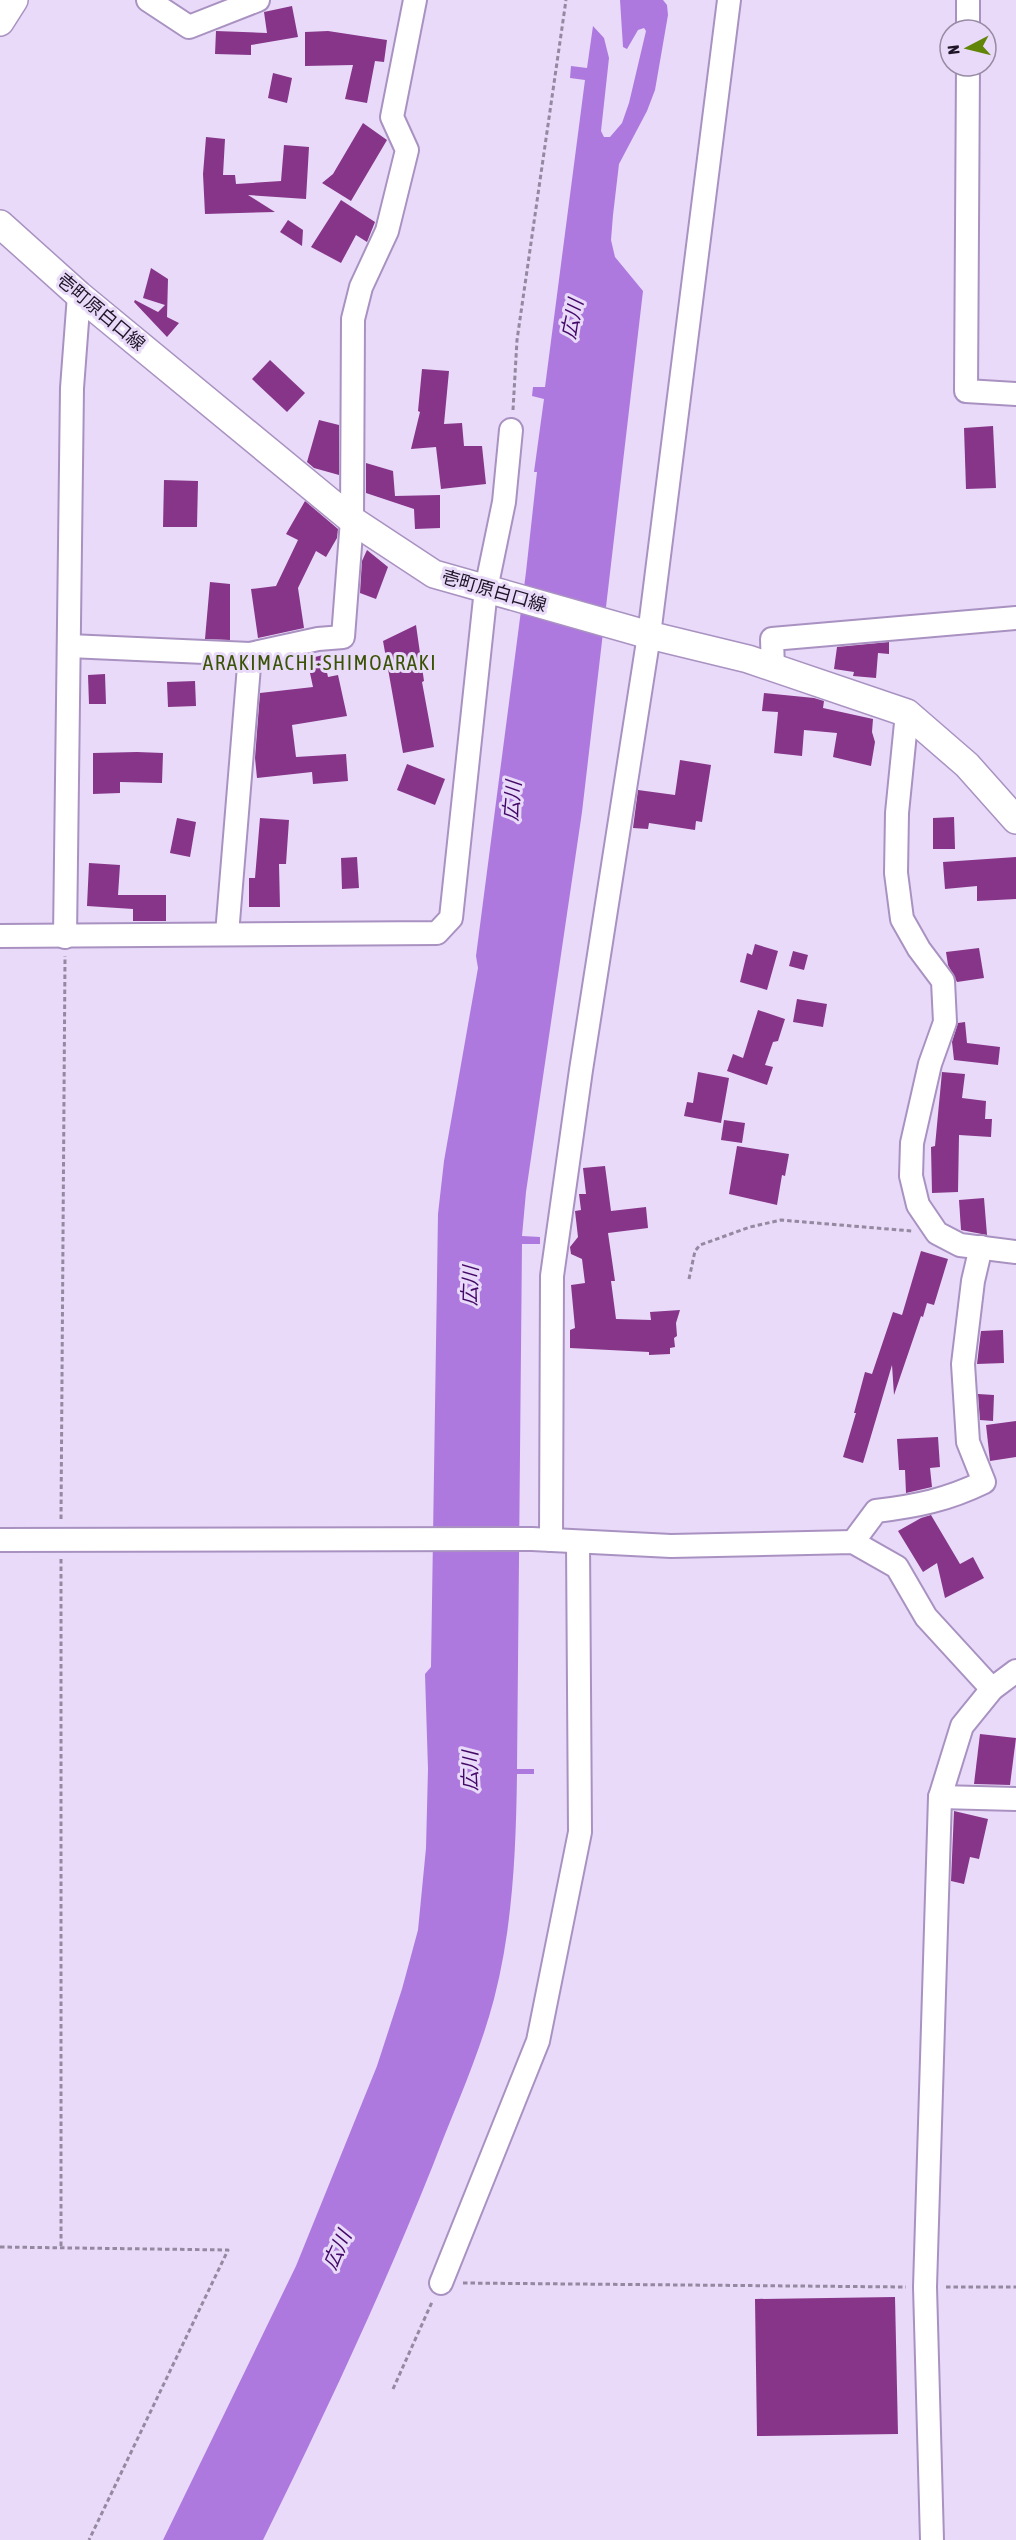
<svg xmlns="http://www.w3.org/2000/svg" width="1016" height="2540" font-family="'Asap Condensed','Noto Sans JP',sans-serif">
	<style>
		.water { fill: #ae79de }
		.building { fill: #873589 }
		.lines { fill: none; stroke-linecap: round; stroke-linejoin: round }
		.minor-casing { stroke: #a992c1; stroke-width: 26 }
		.major-casing { stroke: #a992c1; stroke-width: 30 }
		.path { stroke: #9589a2; stroke-width: 3; stroke-dasharray: 4.5 3; stroke-linecap: butt }
		.minor { stroke: #fff; stroke-width: 22 }
		.major { stroke: #fff; stroke-width: 27 }
		.labels { text-anchor: middle; stroke-width: 6; stroke-linejoin: round; paint-order: stroke }
		.street-label { font-size: 18px; fill: #1e1527; stroke: #e8daf8 }
		.water-label { font-size: 20px; font-style: italic; fill: #430867; stroke: #e8daf8 }
		.quarter-label { font-size: 21px; letter-spacing: 1.5px; fill: #3a5206; stroke: #e8daf8 }
	</style>
	<rect width="100%" height="100%" fill="#e8daf8"/>
	<!-- water -->
	<path class="water" d="M620,0H663L667,5L668,15L655,90L647,111L619,164L613,215L611,240L615,257L643,291L582,812L526,1192L522,1236L540,1237V1244H522L517,1769H534V1774H517C516,1849 513,1926 494,1999C479,2056 454,2110 433,2165C382,2293 324,2416 263,2540H163L296,2266L377,2066L402,1989L418,1930L426,1848L428,1769L425,1674L431,1667L438,1214L444,1161L478,968L476,956L526,572L537,472H534L544,399L532,396L533,387H545L585,80L570,78L571,66L587,68L593,26L604,38L609,58L601,131L604,137H610L622,123L629,103L646,31L644,28L638,30L627,49L623,47Z"/>
	<!-- building -->
	<g class="building">
		<polygon points="292,6 298,37 251,45 251,55 215,54 216,31 267,33 264,12"/>
		<polygon points="328,31 387,40 384,62 375,61 367,103 345,99 353,65 305,66 305,32"/>
		<polygon points="273,73 292,78 287,103 268,98"/>
		<polygon points="363,123 387,140 351,201 322,183 333,174"/>
		<polygon points="206,137 225,139 223,175 235,175 236,184 281,181 284,145 309,147 306,199 248,195 275,212 205,214 203,174"/>
		<polygon points="341,200 375,222 367,242 356,235 341,263 311,247"/>
		<polygon points="288,220 303,230 302,246 280,232"/>
		<polygon points="151,268 168,279 167,317 179,323 167,337 134,302 135,300 158,312 165,305 143,298"/>
		<polygon points="270,360 305,393 287,412 252,379"/>
		<polygon points="422,369 449,371 444,424 462,423 464,446 482,446 486,484 441,489 436,447 411,449 420,412 418,411"/>
		<polygon points="319,420 339,425 339,475 314,468 307,462"/>
		<polygon points="993,426 996,488 966,489 964,428"/>
		<polygon points="366,463 393,471 395,496 440,495 440,528 415,529 414,509 366,493"/>
		<polygon points="164,480 198,481 197,527 163,527"/>
		<polygon points="305,501 338,529 337,538 326,557 316,551 298,588 304,628 258,638 251,589 276,586 298,540 286,534"/>
		<polygon points="367,550 388,567 376,599 360,593 362,561"/>
		<polygon points="210,582 230,584 230,640 205,639"/>
		<polygon points="416,625 424,681 422,682 434,747 403,753 383,641"/>
		<polygon points="889,642 889,654 878,653 876,678 853,676 854,672 834,669 837,647"/>
		<polygon points="323,655 328,677 338,675 347,716 292,725 296,757 346,754 348,781 313,784 312,772 257,778 255,758 260,693 313,687 307,659"/>
		<polygon points="105,674 106,704 89,704 88,675"/>
		<polygon points="195,681 196,706 168,707 167,682"/>
		<polygon points="764,693 814,698 824,701 823,708 873,719 872,732 875,742 871,766 833,757 837,733 804,730 802,756 774,753 778,712 762,711"/>
		<polygon points="137,752 163,753 162,783 120,782 120,793 93,794 93,753"/>
		<polygon points="680,760 711,765 702,822 696,821 695,830 649,823 648,829 633,828 638,790 675,795"/>
		<polygon points="407,764 445,779 435,805 397,790"/>
		<polygon points="954,817 955,849 933,849 933,818"/>
		<polygon points="177,818 196,822 190,857 170,853"/>
		<polygon points="260,818 289,820 286,864 279,864 280,907 249,907 249,878 255,878"/>
		<polygon points="357,857 359,888 342,889 341,858"/>
		<polygon points="1016,857 1016,899 977,901 977,886 945,889 943,862"/>
		<polygon points="89,863 120,865 118,895 166,895 166,921 133,921 133,909 87,906"/>
		<polygon points="755,944 778,951 767,990 740,982 747,953 752,955"/>
		<polygon points="979,948 984,978 957,982 948,965 946,952"/>
		<polygon points="793,951 808,955 804,970 789,966"/>
		<polygon points="797,999 827,1004 823,1027 793,1022"/>
		<polygon points="758,1010 785,1019 778,1041 773,1042 765,1065 773,1067 767,1085 727,1071 733,1054 743,1058"/>
		<polygon points="965,1022 967,1043 1000,1047 998,1065 954,1060 952,1042 958,1023"/>
		<polygon points="698,1072 729,1078 721,1123 684,1116 687,1102 693,1103"/>
		<polygon points="942,1072 965,1074 962,1098 986,1101 985,1119 992,1119 991,1137 959,1135 958,1192 932,1193 931,1147 935,1146"/>
		<polygon points="724,1120 745,1123 742,1143 721,1140"/>
		<polygon points="737,1146 789,1154 785,1176 782,1175 777,1205 729,1194"/>
		<polygon points="605,1166 611,1211 646,1207 648,1228 608,1233 615,1281 611,1281 616,1319 651,1320 650,1312 680,1310 676,1323 677,1336 674,1338 675,1347 670,1348 670,1354 649,1355 649,1352 570,1348 570,1330 575,1328 571,1285 585,1283 582,1259 571,1254 570,1247 578,1237 575,1211 581,1210 579,1194 586,1194 583,1168"/>
		<polygon points="984,1198 987,1235 961,1230 959,1200"/>
		<polygon points="921,1251 948,1259 934,1305 927,1303 923,1317 921,1316 894,1395 892,1365 863,1463 843,1457 856,1413 854,1413 865,1372 872,1374 893,1312 902,1315"/>
		<polygon points="1003,1330 1004,1363 977,1364 981,1331"/>
		<polygon points="978,1394 994,1395 993,1421 980,1420"/>
		<polygon points="1016,1421 1016,1457 990,1461 986,1425"/>
		<polygon points="938,1437 940,1467 930,1468 932,1487 906,1493 905,1470 899,1470 897,1439"/>
		<polygon points="931,1515 960,1564 973,1557 984,1578 945,1598 937,1563 923,1572 898,1531 921,1518"/>
		<polygon points="980,1734 1016,1738 1010,1785 974,1784"/>
		<polygon points="954,1811 988,1819 979,1859 970,1857 964,1884 951,1881"/>
		<polygon points="895,2297 898,2434 757,2436 755,2299"/>
	</g>
	<g class="lines">
		<!-- minor casing -->
		<g class="minor-casing">
			<g id="minor">
				<polyline points="148,0 189,27 258,0"/>
				<polyline points="968,30 968,0"/>
				<polyline points="968,66 966,391 1016,394"/>
				<polyline points="69,646 250,654 318,639 343,637 352,520 353,319 361,287 387,231 407,150 392,117 415,0"/>
				<polyline points="773,669 772,639 1016,618"/>
				<polyline points="907,713 897,813 896,873 902,919 919,949 943,981 945,1022 930,1064 912,1143 911,1176 918,1205 937,1233 960,1245 1016,1252"/>
				<polyline points="227,934 250,654"/>
				<polyline points="0,936 437,933 451,918 486,589 504,502 511,430"/>
				<polyline points="65,937 72,388 79,295"/>
				<polyline points="0,1540 532,1539 671,1546 853,1542 897,1567 926,1617 992,1689"/>
				<polyline points="551,1540 552,1276 581,1070 649,635 729,0"/>
				<path d="M853,1542L876,1511C917,1506 947,1500 984,1482L968,1442L963,1364L973,1281L981,1247"/>
				<polyline points="940,1797 1016,1799"/>
				<polyline points="441,2283 538,2041 580,1832 578,1543"/>
				<polyline points="932,2540 925,2287 940,1797 962,1726 992,1689 1016,1671"/>
			</g>
		</g>
		<!-- major casing -->
		<g class="major-casing">
			<g id="major">
				<polyline points="0,22 14,0"/>
				<polyline points="0,224 79,295 352,520 434,574 649,635 748,659 907,713 967,765 1016,820"/>
			</g>
		</g>
		<!-- path -->
		<g class="path">
			<polyline points="513,410 517,340 566,0"/>
			<polyline points="689,1279 695,1251 700,1245 750,1227 781,1220 912,1231"/>
			<polyline points="61,1519 65,956"/>
			<polyline points="61,1559 61,2247"/>
			<polyline points="0,2247 228,2250 89,2540"/>
			<polyline points="463,2283 906,2287"/>
			<polyline points="946,2287 1016,2287"/>
			<polyline points="393,2389 432,2302"/>
		</g>
		<!-- minor -->
		<use href="#minor" class="minor"/>
		<!-- major -->
		<use href="#major" class="major"/>
	</g>
	<g class="labels">
		<!-- street labels -->
		<g class="street-label">
			<text transform="translate(101 312) rotate(40)" y="6">壱町原白口線</text>
			<text transform="translate(494 591) rotate(16)" y="6">壱町原白口線</text>
		</g>
		<!-- water labels -->
		<g class="water-label">
			<text transform="translate(572 319) rotate(-78)" y="7">広川</text>
			<text transform="translate(512 801) rotate(-85)" y="7">広川</text>
			<text transform="translate(470 1286) rotate(-88)" y="7">広川</text>
			<text transform="translate(470 1771) rotate(-90)" y="7">広川</text>
			<text transform="translate(337 2250) rotate(-65)" y="7">広川</text>
		</g>
		<!-- quarter labels -->
		<g class="quarter-label">
			<text x="320" y="670">ARAKIMACHI-SHIMOARAKI</text>
		</g>
	</g>
	<!-- north arrow -->
	<g transform="translate(968 48) rotate(263)"><circle r="28" fill="#e8daf8" stroke="#978ba4" stroke-width="1.5"/>
	<path d="M0-4.5L10 22L0 15L-10 22Z" fill="#608507"/>
	<text y="-9" font-size="16" font-weight="bold" text-anchor="middle" fill="#1e1527">N</text>
	</g>
</svg>
